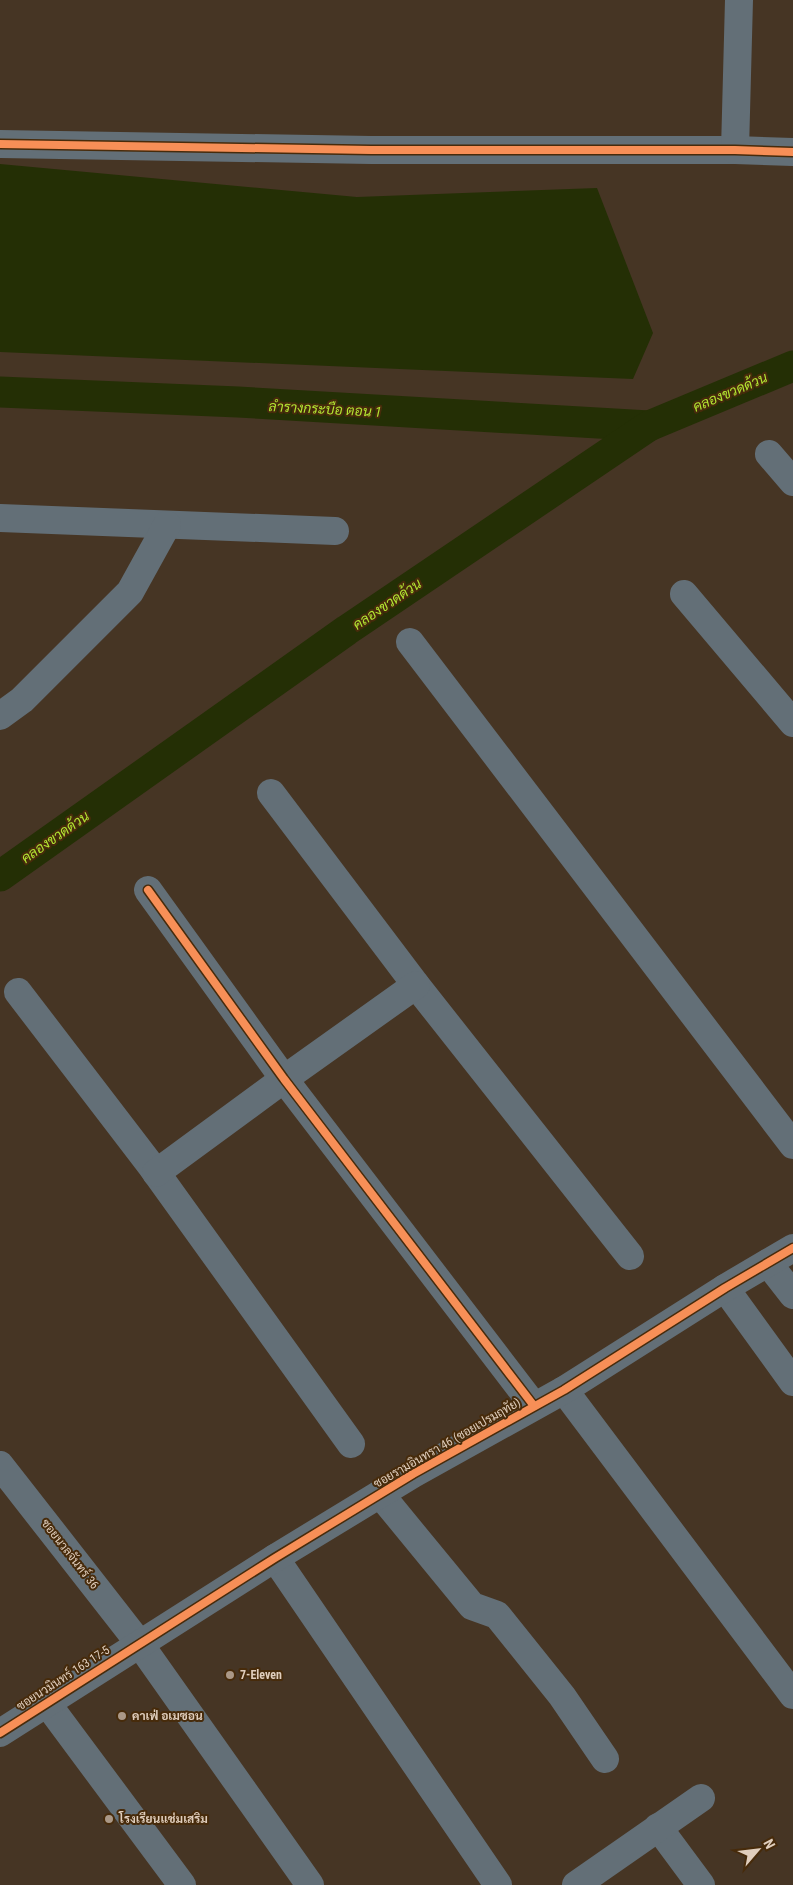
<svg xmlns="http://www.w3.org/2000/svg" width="793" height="1885" font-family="'Roboto Condensed',Sarabun,sans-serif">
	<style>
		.water { fill: #242f05 }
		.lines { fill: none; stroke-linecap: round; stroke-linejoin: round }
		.canal { stroke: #242f05; stroke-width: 31 }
		.minor { stroke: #636f77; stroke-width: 28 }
		.cycleway-casing { stroke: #472b0b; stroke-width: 11 }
		.cycleway { stroke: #f78f57; stroke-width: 8 }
		.poi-dot { fill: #aa9887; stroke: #472b0b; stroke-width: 2 }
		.labels { text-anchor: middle; stroke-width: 4; stroke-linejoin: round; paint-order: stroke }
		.street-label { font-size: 12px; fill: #e0cebd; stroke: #472b0b }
		.poi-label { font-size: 12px; font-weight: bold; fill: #e0cebd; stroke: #472b0b; text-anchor: start }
		.water-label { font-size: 14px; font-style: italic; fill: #b3e532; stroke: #472b0b }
	</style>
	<rect width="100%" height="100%" fill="#463524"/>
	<!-- water -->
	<polygon class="water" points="0,164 357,197 597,188 653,333 633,379 0,352"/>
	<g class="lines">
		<!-- canal -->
		<g class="canal">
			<polyline points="0,392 238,402 649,426"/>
			<polyline points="0,876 347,630 649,426 793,366"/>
		</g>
		<!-- minor -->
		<g class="minor">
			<polyline points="0,144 371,150 735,150 793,152"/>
			<polyline points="735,150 739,0"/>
			<polyline points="769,454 793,482"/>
			<polyline points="0,518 335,531"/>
			<polyline points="684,594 793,723"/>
			<polyline points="410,642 793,1145"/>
			<polyline points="0,716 22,700 130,592 167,525"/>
			<polyline points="271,793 416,985 630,1256"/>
			<polyline points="148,890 284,1079 534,1406"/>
			<polyline points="18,992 152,1167 351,1444"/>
			<polyline points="156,1173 284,1079 416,985"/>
			<polyline points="768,1263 793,1295"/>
			<polyline points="725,1288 793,1382"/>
			<polyline points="564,1390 793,1695"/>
			<polyline points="0,1465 139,1643 310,1885"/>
			<polyline points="380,1494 472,1606 497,1615 562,1696 605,1759"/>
			<polyline points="275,1558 498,1885"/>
			<polyline points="46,1702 182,1885"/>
			<polyline points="0,1733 275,1558 413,1474 564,1390 725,1288 793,1248"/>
			<polyline points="658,1827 701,1885"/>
			<polyline points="576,1885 701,1798"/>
		</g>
		<!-- cycleway casing -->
		<g class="cycleway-casing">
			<g id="cycleway">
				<polyline points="0,144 371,150 735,150 793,152"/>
				<polyline points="148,890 284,1079 534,1406"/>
				<polyline points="0,1733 275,1558 413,1474 564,1390 725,1288 793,1248"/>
			</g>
		</g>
		<!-- cycleway -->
		<use href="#cycleway" class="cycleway"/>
	</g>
	<!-- markers -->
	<g class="poi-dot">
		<circle cx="230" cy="1675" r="5"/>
		<circle cx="122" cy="1716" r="5"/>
		<circle cx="109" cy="1819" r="5"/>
	</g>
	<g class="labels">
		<!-- street labels -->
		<g class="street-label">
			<text transform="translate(447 1443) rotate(-30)" y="4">ซอยรามอินทรา 46 (ซอยเปรมฤทัย)</text>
			<text transform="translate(70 1554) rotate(52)" y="4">ซอยนวลจันทร์ 36</text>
			<text transform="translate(63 1678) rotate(-33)" y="4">ซอยนวมินทร์ 163 17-5</text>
		</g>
		<!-- poi labels -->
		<g class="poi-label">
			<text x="240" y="1679">7-Eleven</text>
			<text x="132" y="1720">คาเฟ่ อเมซอน</text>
			<text x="119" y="1823">โรงเรียนแช่มเสริม</text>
		</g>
		<!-- water labels -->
		<g class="water-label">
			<text transform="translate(730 392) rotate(-23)" y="5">คลองขวดด้วน</text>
			<text transform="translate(325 409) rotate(3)" y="5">ลำรางกระบือ ตอน 1</text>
			<text transform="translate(387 604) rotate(-34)" y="5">คลองขวดด้วน</text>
			<text transform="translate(55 837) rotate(-35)" y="5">คลองขวดด้วน</text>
		</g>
	</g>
	<!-- north arrow -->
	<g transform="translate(758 1850) rotate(62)" stroke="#472b0b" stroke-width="4" paint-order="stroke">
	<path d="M0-4L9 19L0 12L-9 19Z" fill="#e0cebd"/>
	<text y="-8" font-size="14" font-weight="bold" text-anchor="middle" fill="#e0cebd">N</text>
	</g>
</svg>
